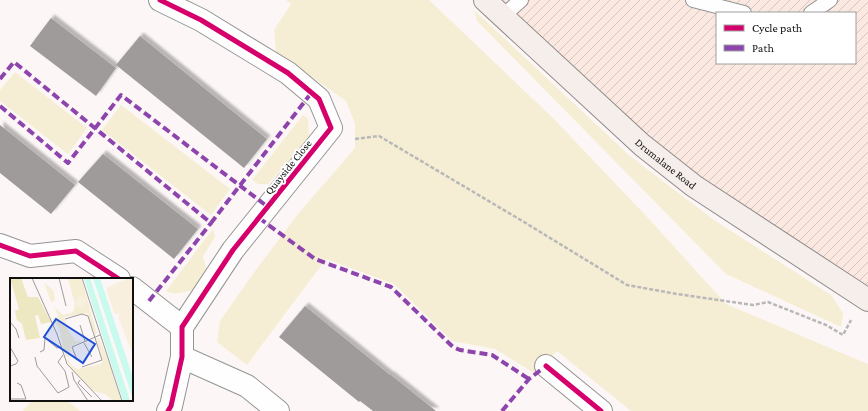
<svg xmlns="http://www.w3.org/2000/svg" width="868" height="411" font-family="'Crimson Pro',serif">
	<style>
		.farmland { fill: url(#farmland-furrows); fill-rule: evenodd }
		.grass { fill: #f5eed4 }
		.building { fill: #a09b9b; filter: url(#shadow) }
		.lines { fill: none; stroke-linecap: round; stroke-linejoin: round }
		.service-casing { stroke: #969494; stroke-width: 16 }
		.minor-casing { stroke: #969494; stroke-width: 24 }
		.secondary-casing { stroke: #8d8b8a; stroke-width: 24 }
		.path { stroke: #b9b8b8; stroke-width: 2.5; stroke-dasharray: 4 2; stroke-linecap: butt }
		.service { stroke: #fffefe; stroke-width: 14 }
		.minor { stroke: #fffefe; stroke-width: 22 }
		.secondary { stroke: #f6eeeb; stroke-width: 22 }
		.quiet { stroke: #8e44ad; stroke-width: 4; stroke-dasharray: 8 4; stroke-linecap: butt }
		.cycleway-casing { stroke: #fff; stroke-width: 8 }
		.cycleway { stroke: #d6006c; stroke-width: 5 }
		.labels { text-anchor: middle; stroke-width: 4; stroke-linejoin: round; paint-order: stroke }
		.street-label { font-size: 11px; fill: #101010; stroke: #fff }
		.inset-road { fill: none; stroke: #9e9b9a; stroke-width: 1 }
		.view { fill: #1d4ed8; fill-opacity: 0.15; stroke: #1d4ed8; stroke-width: 2 }
		.inset-edge { fill: none; stroke: #101010; stroke-width: 2 }
	</style>
	<defs>
		<pattern id="farmland-furrows" width="10" height="10" patternUnits="userSpaceOnUse"><rect width="10" height="10" fill="#fae8e1"/><path d="M-1 1l2-2M0 10L10 0M9 11l2-2" fill="none" stroke="#d5c6c0"/></pattern>
		<filter id="shadow"><feDropShadow dx="3.5" dy="-3.5" stdDeviation="1" flood-color="#0004"/></filter>
	</defs>
	<rect width="100%" height="100%" fill="#fcf7f6"/>
	<!-- farmland -->
	<path class="farmland" d="M491,0H868V292L667,157ZM717,13H855V63H717Z"/>
	<!-- grass -->
	<g class="grass">
		<polygon points="286,0 429,0 553,118 649,219 726,304 868,364 868,411 631,411 557,351 534,373 495,349 452,341 394,284 326,259 247,365 217,342 220,321 258,267 298,214 355,148 355,124 346,101 276,52 274,30 291,4"/>
		<polygon points="474,10 630,156 714,220 831,295 843,313 841,327 726,274 477,21"/>
		<polygon points="15,72 87,128 68,154 0,101 0,90"/>
		<polygon points="121,105 230,189 211,215 102,130"/>
		<polygon points="303,115 308,119 309,136 303,145 268,184 258,184 252,180"/>
		<path d="M213,229L215,237L203,256L207,270L193,290C184,292 174,296 166,291Z"/>
		<polygon points="32,400 67,400 80,411 23,411"/>
	</g>
	<!-- building -->
	<g class="building">
		<polygon points="51,18 116,68 96,96 30,46"/>
		<polygon points="140,36 267,139 244,168 116,65"/>
		<polygon points="0,125 75,185 51,214 0,173"/>
		<polygon points="103,154 198,229 174,259 78,182"/>
		<polygon points="305,306 390,375 391,375 436,411 373,411 360,401 359,402 279,337"/>
	</g>
	<g class="lines">
		<!-- service casing -->
		<g class="service-casing">
			<g id="service">
				<polyline points="693,0 744,13"/>
				<polyline points="811,13 830,0"/>
				<polyline points="503,16 521,0"/>
			</g>
		</g>
		<!-- minor casing -->
		<g class="minor-casing">
			<g id="minor">
				<polyline points="160,0 201,20 288,73 319,99 331,128 233,250 182,327 182,357 171,406 168,411"/>
				<polyline points="0,245 30,256 76,251 119,279"/>
				<polyline points="132,288 182,327"/>
				<polyline points="182,357 247,386 278,411"/>
				<polyline points="546,366 601,411"/>
			</g>
		</g>
		<!-- secondary casing -->
		<g class="secondary-casing">
			<g id="secondary">
				<path id="s1" d="M485,0L642,145L694,186L868,300"/>
			</g>
		</g>
		<!-- path -->
		<polyline class="path" points="355,139 379,136 524,222 627,285 677,294 753,305 768,302 826,325 843,335 851,320"/>
		<!-- service -->
		<use href="#service" class="service"/>
		<!-- minor -->
		<use href="#minor" class="minor"/>
		<!-- secondary -->
		<use href="#secondary" class="secondary"/>
		<!-- quiet -->
		<g class="quiet">
			<polyline points="0,79 14,62 211,223 312,92"/>
			<polyline points="0,106 68,163 121,95 268,207"/>
			<polyline points="259,218 315,259 391,287 453,347 460,350 492,355 529,379"/>
			<polyline points="149,301 211,223"/>
			<polyline points="502,411 529,379 546,366"/>
		</g>
		<!-- cycleway casing -->
		<g class="cycleway-casing">
			<g id="cycleway">
				<polyline points="160,0 201,20 288,73 319,99 331,128 233,250 182,327 182,357 171,406 168,411"/>
				<polyline points="0,245 30,256 76,251 119,279"/>
				<polyline points="546,366 601,411"/>
			</g>
		</g>
		<!-- cycleway -->
		<use href="#cycleway" class="cycleway"/>
	</g>
	<g class="labels">
		<!-- street labels -->
		<g class="street-label">
			<text dy="4" stroke="none"><textPath href="#s1" startOffset="244">Drumalane Road</textPath></text>
			<text transform="translate(288 167) rotate(-51)" y="4">Quayside Close</text>
		</g>
	</g>
	<!-- overview -->
	<g transform="translate(10 278)">
		<rect width="123" height="123" fill="#fcf7f6"/>
		<path d="M58,0H71L87,55L85,57L77,35L54,39L58,52L65,63H73L61,68L60,78L55,79L49,50L43,41L49,38L44,29L53,37L62,35L64,31L65,23ZM34,4L44,13L45,22L41,24ZM86,60H89L99,84L111,123H103L95,116L83,113L63,93L56,81H58L62,88L68,91L91,86L93,82Z" fill="#f5eed4"/>
		<path d="M0,0H11L18,19H28L41,44L31,46L28,37L25,38L30,60L16,62L12,46L7,42L5,33L9,31Z" fill="#ede8c1"/>
		<path d="M58,0H71L79,30L67,34Z" fill="#f5eed4"/>
		<path d="M118,0H123V78L108,38L112,37L104,35L96,10ZM65.5 24a5.5 5.5 0 1 1 11 0a5.5 5.5 0 1 1-11 0Z" fill="#f8efde"/>
		<path d="M74,0H80L120,123H113ZM83,0H90L123,100V121Z" fill="#c8faee"/>
		<path class="inset-road" d="M22,0L47,56L57,86L92,123M49,0L56,28M72,0L112,123M55,41L72,36L78,38L92,82L72,89M0,44L6,51L9,60M70,47L75,63M74,65L82,79M0,69L8,83L6,86L0,88M30,74L34,72L35,60L47,70L51,69M25,79L27,88L48,115L59,109L55,93L48,84L53,77M67,82L62,69L90,57M62,94L64,102L78,123M70,102L68,105L82,119M0,121H16L11,107L7,105"/>
		<path class="view" d="M46,41L85,66L73,85L34,59Z"/>
		<rect width="123" height="123" class="inset-edge"/>
	</g>
	<!-- legend -->
	<rect x="716" y="12" width="140" height="52" fill="#ffffff" stroke="#9f9f9f"/>
	<rect x="724" y="25" width="20" height="6" fill="#d6006c" stroke="#9f9f9f"/>
	<text x="752" y="32" font-size="12" fill="#101010">Cycle path</text>
	<rect x="724" y="45" width="20" height="6" fill="#8e44ad" stroke="#9f9f9f"/>
	<text x="752" y="52" font-size="12" fill="#101010">Path</text>
</svg>
